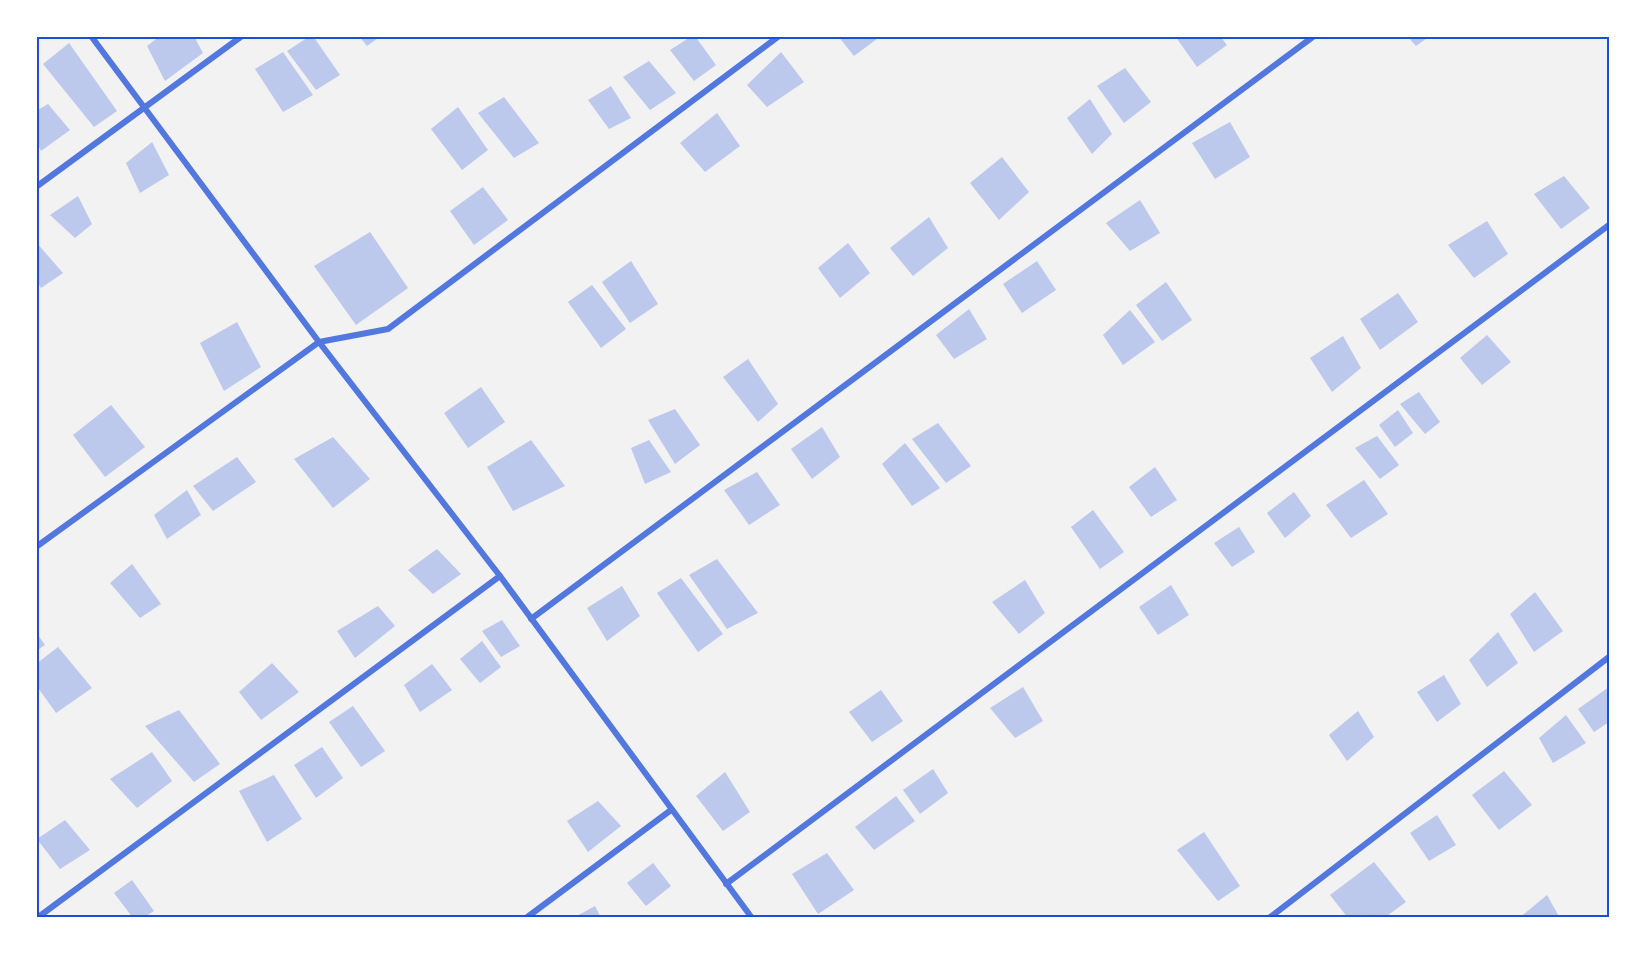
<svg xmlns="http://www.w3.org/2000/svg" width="1645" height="954" font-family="'PT Sans',sans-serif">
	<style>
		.building { fill: #bdc9ec }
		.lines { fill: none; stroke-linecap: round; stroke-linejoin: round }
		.minor { stroke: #5277de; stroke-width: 6 }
		.neatline { fill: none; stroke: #1d4ed8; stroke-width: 2 }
	</style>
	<rect width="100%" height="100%" fill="#f2f2f2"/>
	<!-- building -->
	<g class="building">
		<polygon points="160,36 194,36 203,53 165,81 147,46"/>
		<polygon points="310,36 313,36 340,75 316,90 287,51"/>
		<polygon points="359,36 381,36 367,46"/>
		<polygon points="692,36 695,36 716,65 694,81 670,50"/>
		<polygon points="838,36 881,36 854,56"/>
		<polygon points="1175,36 1220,36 1227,45 1197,67"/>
		<polygon points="1407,36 1430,36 1416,46"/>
		<polygon points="69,43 117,111 94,127 43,64"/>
		<polygon points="283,52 313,95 283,112 255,69"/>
		<polygon points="781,52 804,82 767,107 747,85"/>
		<polygon points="649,61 676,93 650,110 623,77"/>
		<polygon points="1125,68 1151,102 1124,123 1097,86"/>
		<polygon points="611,86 631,118 609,129 588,100"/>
		<polygon points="504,97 539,143 514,158 478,113"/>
		<polygon points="1090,99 1112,134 1092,154 1067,118"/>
		<polygon points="48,104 70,130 41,151 36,141 36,111"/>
		<polygon points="458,107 488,150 462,170 431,129"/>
		<polygon points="717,113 740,146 705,172 680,143"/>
		<polygon points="1230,122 1250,157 1215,179 1192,143"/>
		<polygon points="152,142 169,175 140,193 126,163"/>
		<polygon points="1002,157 1029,192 999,220 970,183"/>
		<polygon points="1564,176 1590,208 1561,229 1534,194"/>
		<polygon points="483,187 508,220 474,245 450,211"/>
		<polygon points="78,196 92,224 75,238 50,215"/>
		<polygon points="1140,200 1160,233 1130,251 1106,223"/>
		<polygon points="929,217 948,248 913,276 890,248"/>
		<polygon points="1487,221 1508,254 1474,278 1448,245"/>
		<polygon points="370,232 408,288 356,325 314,266"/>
		<polygon points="36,242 63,273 41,288 36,279"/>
		<polygon points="848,243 870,273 840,298 818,268"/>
		<polygon points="631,261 658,304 630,323 602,282"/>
		<polygon points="1037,261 1056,290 1022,313 1003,284"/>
		<polygon points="1166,282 1192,320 1162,341 1136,305"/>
		<polygon points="592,285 626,329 601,348 568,302"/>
		<polygon points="1398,293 1418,322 1380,350 1360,319"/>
		<polygon points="969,309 987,339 954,359 936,335"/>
		<polygon points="1130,310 1155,342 1123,365 1103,335"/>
		<polygon points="237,322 261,367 224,391 200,343"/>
		<polygon points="1487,335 1511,362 1482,385 1460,358"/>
		<polygon points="1343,336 1361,368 1332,392 1310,358"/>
		<polygon points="748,359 778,404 758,422 723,377"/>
		<polygon points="481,387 505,422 468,448 444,413"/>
		<polygon points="1419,392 1440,422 1425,434 1400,404"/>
		<polygon points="111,405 145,447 105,477 73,435"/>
		<polygon points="675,409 700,445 675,464 648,420"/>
		<polygon points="1398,410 1413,433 1395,447 1379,425"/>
		<polygon points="938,423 971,466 946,483 912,439"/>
		<polygon points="822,427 840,457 812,479 791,449"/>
		<polygon points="1377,436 1399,465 1380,479 1355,448"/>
		<polygon points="333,437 370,479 333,508 294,459"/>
		<polygon points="531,440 565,486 513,511 487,467"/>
		<polygon points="649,440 671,472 645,484 631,448"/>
		<polygon points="905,443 940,488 912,506 882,464"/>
		<polygon points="237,457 256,482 213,511 193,486"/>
		<polygon points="1155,467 1177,500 1151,517 1129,487"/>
		<polygon points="757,472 780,505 749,525 724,490"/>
		<polygon points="1364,480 1388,514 1351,538 1326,505"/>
		<polygon points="187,490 201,515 167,539 154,515"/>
		<polygon points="1294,492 1311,516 1285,538 1267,513"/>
		<polygon points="1093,510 1124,552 1100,569 1071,527"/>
		<polygon points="1239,527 1255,552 1232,567 1214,543"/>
		<polygon points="437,549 461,574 433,594 408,570"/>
		<polygon points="717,559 758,613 727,629 689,575"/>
		<polygon points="132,564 161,604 140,618 110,583"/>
		<polygon points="681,578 723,634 698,652 657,593"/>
		<polygon points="1025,580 1045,613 1019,634 992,602"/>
		<polygon points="1171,585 1189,615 1158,635 1139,607"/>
		<polygon points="622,586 640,616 607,641 587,608"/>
		<polygon points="1535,592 1563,631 1534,652 1510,614"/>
		<polygon points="378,606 395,626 355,658 337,631"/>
		<polygon points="502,620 520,646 501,657 482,631"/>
		<polygon points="36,632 45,645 36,651"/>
		<polygon points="1498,632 1518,663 1487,687 1469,660"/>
		<polygon points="482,641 501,667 480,683 460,659"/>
		<polygon points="58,647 92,688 56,713 36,685 36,664"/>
		<polygon points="272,663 299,692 261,720 239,692"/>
		<polygon points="432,664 452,690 420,712 404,685"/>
		<polygon points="1444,675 1461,704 1437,722 1417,692"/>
		<polygon points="1023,687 1043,721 1015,738 990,708"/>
		<polygon points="1609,687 1609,722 1594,732 1578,709"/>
		<polygon points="881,690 903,721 872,742 849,712"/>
		<polygon points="353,706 385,751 361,767 329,722"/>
		<polygon points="179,710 220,764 194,782 145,726"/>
		<polygon points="1358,711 1374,737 1347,761 1329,735"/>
		<polygon points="1566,715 1586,743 1553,763 1539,738"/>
		<polygon points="322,747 343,778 316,798 294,765"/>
		<polygon points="152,752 172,781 137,808 110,779"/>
		<polygon points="933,769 948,793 920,814 903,790"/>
		<polygon points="1504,771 1532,805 1499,830 1472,795"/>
		<polygon points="725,772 750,812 723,831 696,796"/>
		<polygon points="274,775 302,819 267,842 239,791"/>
		<polygon points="896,796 915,821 874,850 855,827"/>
		<polygon points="598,801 621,826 588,852 567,821"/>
		<polygon points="1437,815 1456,845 1429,861 1410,833"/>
		<polygon points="65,820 90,850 60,869 37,839"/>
		<polygon points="1204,832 1240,886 1218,901 1177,850"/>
		<polygon points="827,853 854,890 818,914 792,874"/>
		<polygon points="1374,862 1406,902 1384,918 1348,918 1330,895"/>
		<polygon points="653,863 671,886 646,906 627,883"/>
		<polygon points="132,880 154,911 143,918 133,918 114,893"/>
		<polygon points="1547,895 1560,918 1519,918"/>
		<polygon points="595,906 601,918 573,918"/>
	</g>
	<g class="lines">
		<!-- minor -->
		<g class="minor">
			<polyline points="91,36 319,342 500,576 752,918"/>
			<polyline points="36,187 242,36"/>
			<polyline points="36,547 319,342 388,329 779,36"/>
			<polyline points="531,619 1314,36"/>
			<polyline points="726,884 1609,225"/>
			<polyline points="37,918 500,576"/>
			<polyline points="526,918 671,810"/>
			<polyline points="1269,918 1609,657"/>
		</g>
	</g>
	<!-- border -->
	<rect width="1645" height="954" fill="none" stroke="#ffffff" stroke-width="75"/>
	<rect x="38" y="38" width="1570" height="878" class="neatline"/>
</svg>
